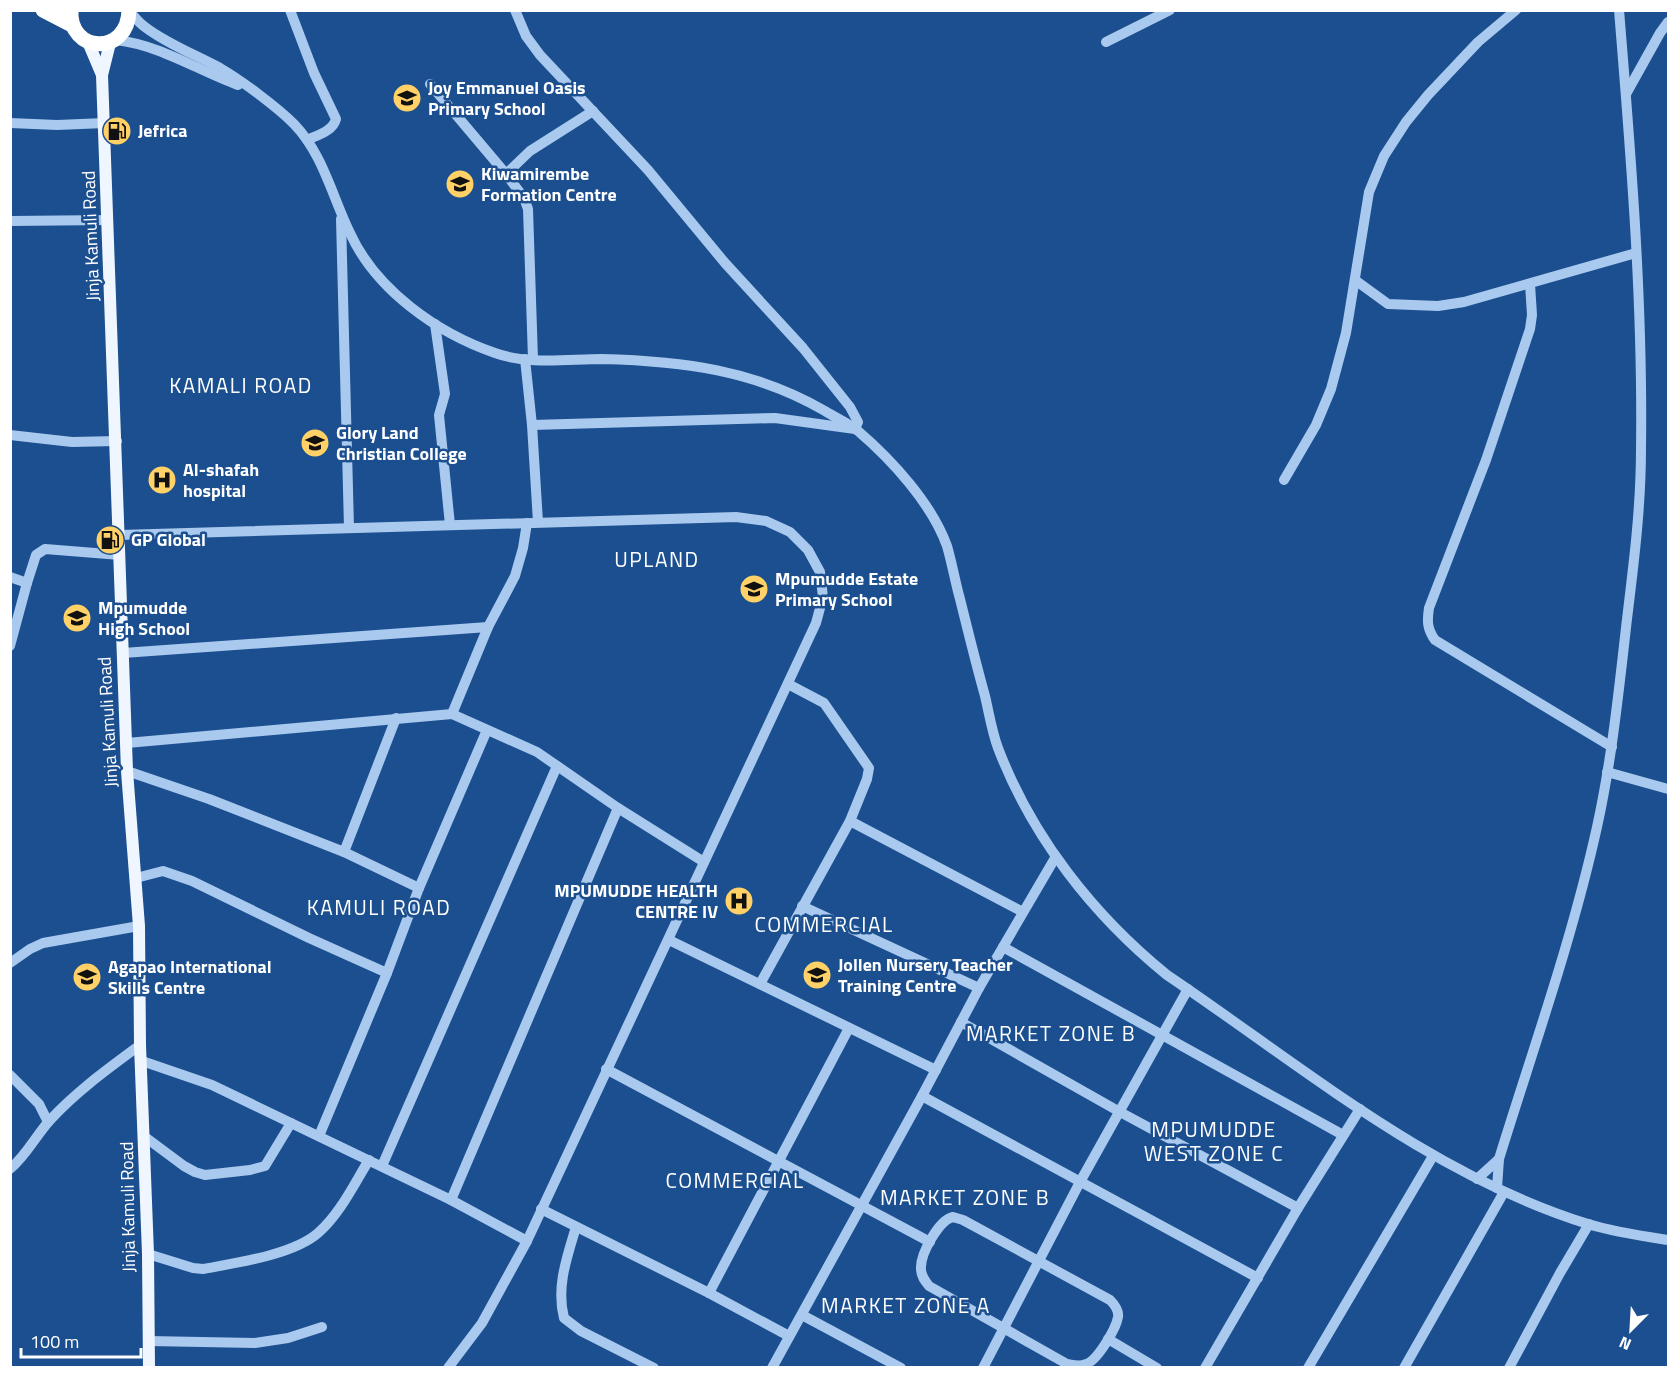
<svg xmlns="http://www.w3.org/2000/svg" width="1679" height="1378" font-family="'Titillium Web',sans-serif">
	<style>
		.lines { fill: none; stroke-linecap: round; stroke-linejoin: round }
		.minor { stroke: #a9c9ee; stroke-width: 10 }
		.major { stroke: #f0f6ff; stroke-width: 12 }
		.highway { stroke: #fff; stroke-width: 15 }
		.labels { text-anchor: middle; stroke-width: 5; stroke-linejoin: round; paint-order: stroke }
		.poi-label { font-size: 18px; font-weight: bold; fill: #fff; stroke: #1b4f8f; text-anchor: start }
		.street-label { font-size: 18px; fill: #fff; stroke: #1b4f8f }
		.quarter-label { font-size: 21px; letter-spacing: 1.5px; fill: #fff; stroke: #1b4f8f }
	</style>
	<rect width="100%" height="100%" fill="#1b4f8f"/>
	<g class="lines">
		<!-- minor -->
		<g class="minor">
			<path d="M290,10L314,73L336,119C333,131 318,135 307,140"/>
			<polyline points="515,10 526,36 540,55 648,170 725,263 803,348 850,407 858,422 855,429 775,418 532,425"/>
			<path d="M129,11C134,16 139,23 145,27C167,44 196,55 220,68C241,80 277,107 294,124C323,154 332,196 350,233C376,290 437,333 495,353C528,365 568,359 602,359C682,361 755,370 825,411C836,418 848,423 858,431C892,460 932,504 947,546C952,563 955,581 960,599C968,631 976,664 985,696C989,713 992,732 998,748C1032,837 1093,915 1167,975C1302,1066 1430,1175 1588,1224C1614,1232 1642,1236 1668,1240"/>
			<path d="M116,40C160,45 197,70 238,85"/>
			<polyline points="1106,42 1170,10"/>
			<polyline points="430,84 506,174 524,198 528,209 533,359"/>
			<polyline points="1626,94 1660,33 1668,22"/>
			<polyline points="10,123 57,125 105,123"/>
			<polyline points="506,174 530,151 593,111"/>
			<polyline points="341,219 349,528"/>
			<polyline points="10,221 108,220"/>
			<polyline points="1355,280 1388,304 1438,306 1464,302 1636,253"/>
			<path d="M1530,284L1532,315L1530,329L1486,460L1429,608C1427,621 1427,629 1435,640L1612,747"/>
			<polyline points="435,324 445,394 439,415 450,525"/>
			<polyline points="525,359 532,425 538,522"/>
			<polyline points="10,435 72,442 117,441"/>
			<polyline points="1284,480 1316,425 1331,389 1346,333 1369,192 1384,156 1406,122 1428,95 1478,42 1516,10"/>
			<polyline points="119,535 736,517 766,521 790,532 808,550 820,572 823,597 816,623 527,1241 482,1323 448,1368"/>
			<polyline points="10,577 27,583 36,555 45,549 120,555"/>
			<polyline points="10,646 27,583"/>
			<polyline points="123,653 488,627"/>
			<polyline points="452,714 488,627 515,576 523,548 527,523"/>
			<polyline points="127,743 452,714 537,752 618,808 704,862"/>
			<polyline points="127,771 209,799 344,852 419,888"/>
			<polyline points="1607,772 1668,789"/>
			<polyline points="850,821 1023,912"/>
			<polyline points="344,852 396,718"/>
			<polyline points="136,878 163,871 192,881 309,938 387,973"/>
			<polyline points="802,906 979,988"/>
			<polyline points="669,940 936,1070"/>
			<polyline points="1003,947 1343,1135"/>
			<polyline points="10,963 30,949 43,943 139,926"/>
			<polyline points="760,984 850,821 867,779 869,768 824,703 788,684"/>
			<polyline points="961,1022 1120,1112 1298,1208"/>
			<polyline points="142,1061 212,1085 451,1200 527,1241"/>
			<polyline points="606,1069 930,1242"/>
			<polyline points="10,1075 39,1104 48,1122"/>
			<polyline points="922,1096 1258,1278"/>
			<polyline points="319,1136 387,973 419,888 487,730"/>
			<polyline points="145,1137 184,1166 195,1172 205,1175 250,1170 265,1166 291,1123"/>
			<polyline points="382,1166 557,766"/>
			<path d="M10,1169C27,1155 36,1135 51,1119C78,1090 109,1068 140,1045"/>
			<polyline points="1477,1179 1499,1159"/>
			<path d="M1497,1188L1499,1159C1533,1049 1572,940 1597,827C1612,759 1619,689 1627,619C1634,562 1641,506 1641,449C1643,303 1631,156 1619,10"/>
			<polyline points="451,1200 618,808"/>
			<polyline points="541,1209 709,1293 789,1336"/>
			<path d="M953,1217L963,1220L1110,1300C1115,1305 1119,1310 1118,1317C1116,1329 1097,1361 1086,1364C1080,1367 1074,1365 1067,1364L929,1286C925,1281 921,1276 921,1269C920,1254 939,1220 953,1217Z"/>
			<path d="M576,1227C567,1257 556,1287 564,1318L581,1331L654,1368"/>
			<path d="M148,1254L193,1268L203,1269C235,1263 293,1255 318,1233C340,1214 354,1184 369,1160"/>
			<polyline points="709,1293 849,1028"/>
			<polyline points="802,1315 901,1368"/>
			<polyline points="1108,1339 1157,1368"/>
			<polyline points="148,1341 255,1343 288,1338 322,1327"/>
			<polyline points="772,1368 922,1096 979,988 1055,858"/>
			<polyline points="983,1368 1080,1182 1188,989"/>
			<polyline points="1205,1368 1298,1208 1360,1109"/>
			<polyline points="1308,1368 1433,1156"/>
			<polyline points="1404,1368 1504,1192"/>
			<polyline points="1509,1368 1560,1273 1589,1224"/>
		</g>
		<!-- major -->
		<g class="major">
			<polyline points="88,42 102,75"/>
			<polyline points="110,43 102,75 127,771 139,926 140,1045 148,1254 149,1368"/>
		</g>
		<!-- highway -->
		<g class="highway">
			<polyline points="43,10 72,25"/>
			<path d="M71,10C68,53 128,57 129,10"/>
		</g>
	</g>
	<!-- icons -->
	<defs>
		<g id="school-disc" transform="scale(1.5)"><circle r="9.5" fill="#ffd166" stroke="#1b4f8f"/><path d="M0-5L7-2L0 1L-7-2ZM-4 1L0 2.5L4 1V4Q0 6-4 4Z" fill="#111"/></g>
		<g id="fuel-disc" transform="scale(1.5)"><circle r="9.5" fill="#ffd166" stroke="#1b4f8f"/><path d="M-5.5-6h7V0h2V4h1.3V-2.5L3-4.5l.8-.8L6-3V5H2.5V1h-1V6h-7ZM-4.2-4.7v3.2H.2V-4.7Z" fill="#111"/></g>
		<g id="hospital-disc" transform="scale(1.5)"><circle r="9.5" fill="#ffd166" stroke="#1b4f8f"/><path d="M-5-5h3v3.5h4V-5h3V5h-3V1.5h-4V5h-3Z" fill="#111"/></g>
	</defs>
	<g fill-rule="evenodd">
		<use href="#school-disc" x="407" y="98"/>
		<use href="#fuel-disc" x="117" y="131"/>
		<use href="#school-disc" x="460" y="184"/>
		<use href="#school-disc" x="315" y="443"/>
		<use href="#hospital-disc" x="162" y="480"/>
		<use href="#fuel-disc" x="110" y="540"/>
		<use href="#school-disc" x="754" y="589"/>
		<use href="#school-disc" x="77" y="618"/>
		<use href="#hospital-disc" x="739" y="901"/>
		<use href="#school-disc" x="817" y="975"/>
		<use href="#school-disc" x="87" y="977"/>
	</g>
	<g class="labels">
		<!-- poi labels -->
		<g class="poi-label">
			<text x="428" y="94">Joy Emmanuel Oasis<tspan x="428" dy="21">Primary School</tspan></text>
			<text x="138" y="137">Jefrica</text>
			<text x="481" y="180">Kiwamirembe<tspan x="481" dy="21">Formation Centre</tspan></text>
			<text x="336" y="439">Glory Land<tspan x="336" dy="21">Christian College</tspan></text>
			<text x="183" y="476">Al-shafah<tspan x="183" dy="21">hospital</tspan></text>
			<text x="131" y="546">GP Global</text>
			<text x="775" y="585">Mpumudde Estate<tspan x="775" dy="21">Primary School</tspan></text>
			<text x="98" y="614">Mpumudde<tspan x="98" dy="21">High School</tspan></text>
			<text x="718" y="897" text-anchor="end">MPUMUDDE HEALTH<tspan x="718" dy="21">CENTRE IV</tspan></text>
			<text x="838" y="971">Jollen Nursery Teacher<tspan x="838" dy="21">Training Centre</tspan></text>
			<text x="108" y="973">Agapao International<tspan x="108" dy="21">Skills Centre</tspan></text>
		</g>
		<!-- street labels -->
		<g class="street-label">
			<text transform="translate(91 236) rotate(-92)" y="6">Jinja Kamuli Road</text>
			<text transform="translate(108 722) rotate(-93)" y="6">Jinja Kamuli Road</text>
			<text transform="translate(128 1207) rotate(-91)" y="6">Jinja Kamuli Road</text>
		</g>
		<!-- quarter labels -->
		<g class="quarter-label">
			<text x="241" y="393">KAMALI ROAD</text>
			<text x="657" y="567">UPLAND</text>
			<text x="379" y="915">KAMULI ROAD</text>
			<text x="824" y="932">COMMERCIAL</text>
			<text x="1051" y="1041">MARKET ZONE B</text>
			<text x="1214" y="1137">MPUMUDDE<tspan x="1214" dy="24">WEST ZONE C</tspan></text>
			<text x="735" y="1188">COMMERCIAL</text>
			<text x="965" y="1205">MARKET ZONE B</text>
			<text x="906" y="1313">MARKET ZONE A</text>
		</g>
	</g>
	<!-- border -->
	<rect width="1679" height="1378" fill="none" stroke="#ffffff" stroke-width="24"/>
	<!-- north arrow -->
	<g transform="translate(1631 1330) rotate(204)" stroke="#1b4f8f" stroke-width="4.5" paint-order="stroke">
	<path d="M0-4.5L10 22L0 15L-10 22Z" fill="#ffffff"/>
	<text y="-9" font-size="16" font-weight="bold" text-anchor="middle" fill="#ffffff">N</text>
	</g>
	<!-- scale -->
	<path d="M21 1348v9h120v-9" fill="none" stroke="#ffffff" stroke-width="3"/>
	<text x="30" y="1348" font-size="18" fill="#ffffff" stroke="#1b4f8f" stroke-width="4.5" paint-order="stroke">100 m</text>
</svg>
